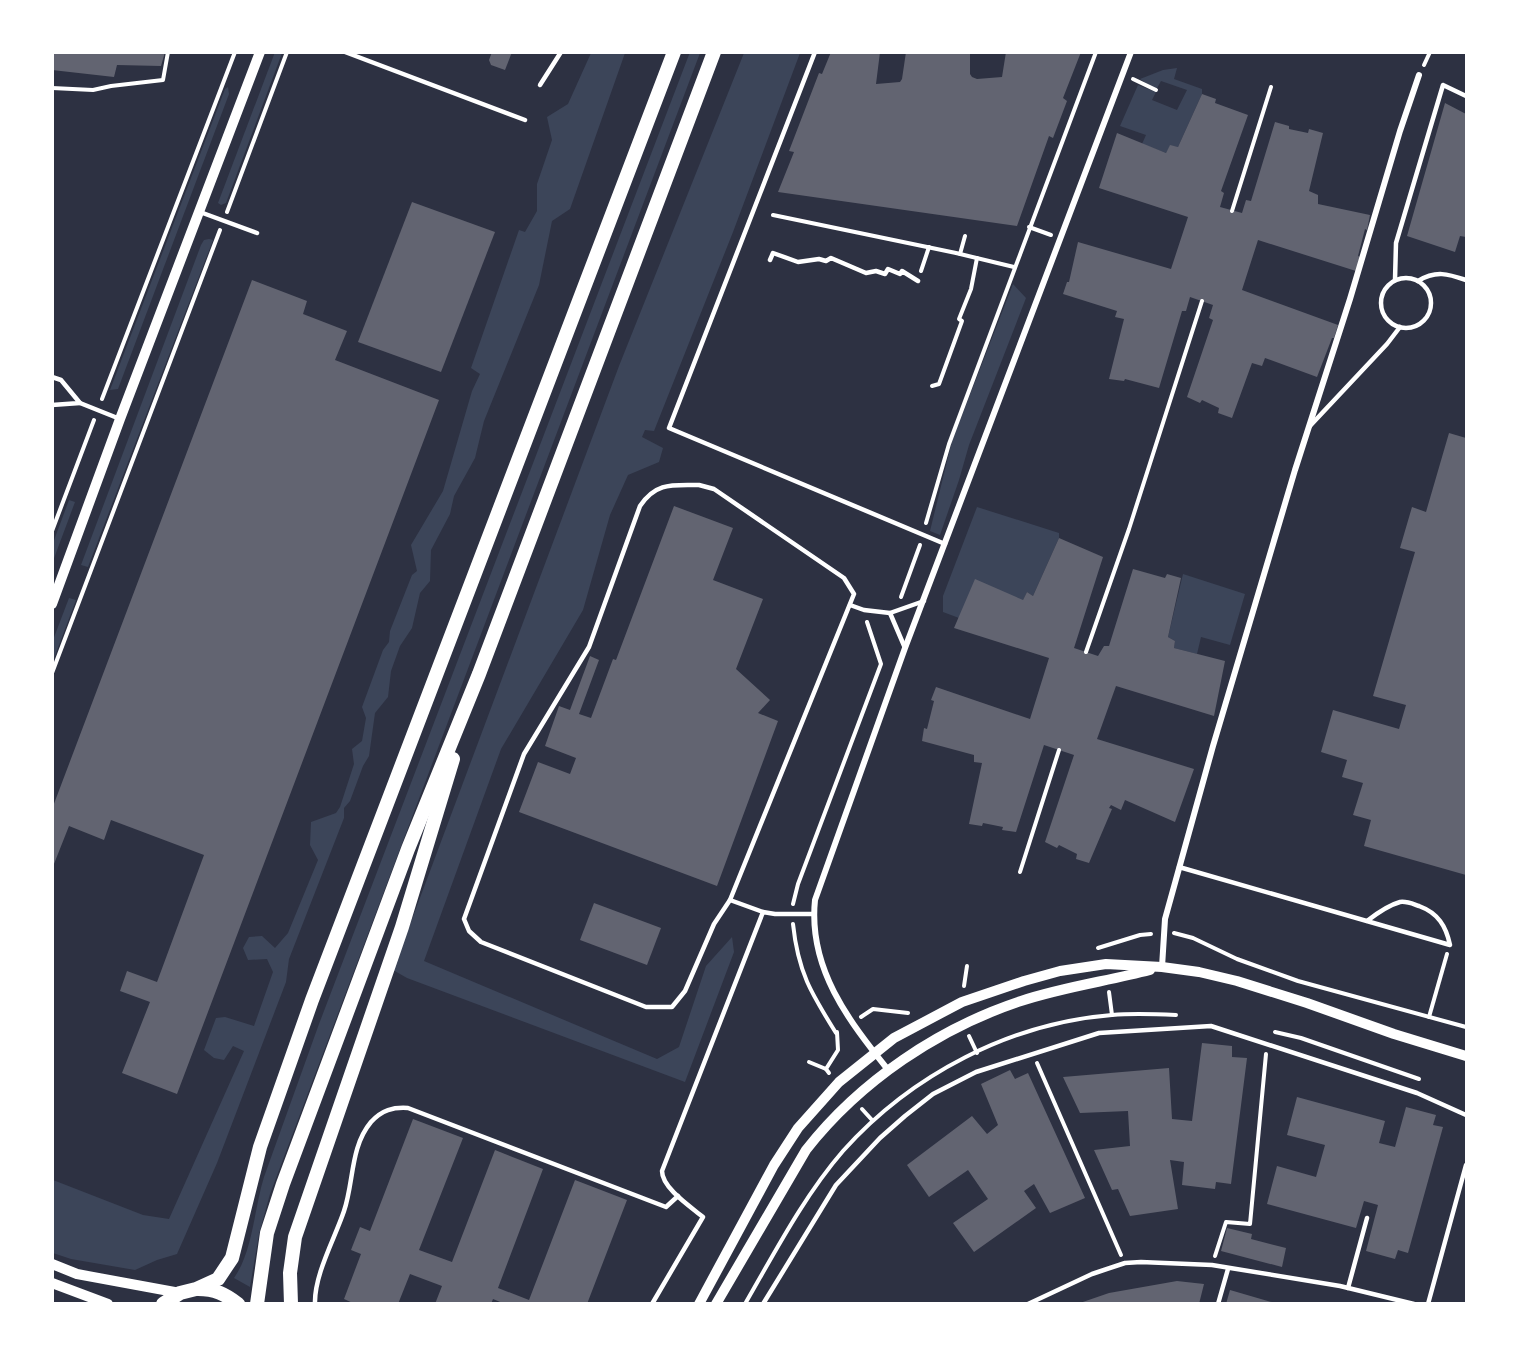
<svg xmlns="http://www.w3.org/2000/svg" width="1519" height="1356" font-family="'IBM Plex Sans',sans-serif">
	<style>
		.green { fill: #3c4559 }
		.building { fill: #626471 }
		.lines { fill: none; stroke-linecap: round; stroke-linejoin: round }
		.path { stroke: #fff; stroke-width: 4 }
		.service { stroke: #fff; stroke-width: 4.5 }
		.minor { stroke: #fff; stroke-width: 6 }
		.tertiary { stroke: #fff; stroke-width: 10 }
		.primary { stroke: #fff; stroke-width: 14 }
	</style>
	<rect width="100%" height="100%" fill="#2d3142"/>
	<!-- green -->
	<g class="green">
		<polygon points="275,52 282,53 226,203 221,205 218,203"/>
		<path d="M690,52L700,53L270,1194L259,1234L250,1287L234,1278C253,1251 254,1209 264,1177L319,1024Z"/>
		<polygon points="591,53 625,53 570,209 552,221 539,285 484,421 475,458 454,496 450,514 431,550 430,581 420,593 412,628 400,646 391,671 388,697 375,713 369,756 363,766 350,801 344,808 344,818 289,959 286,982 217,1163 177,1254 157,1260 135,1270 71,1259 53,1253 53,1180 143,1215 169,1219 244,1051 233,1046 224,1060 214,1058 204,1050 216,1018 225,1017 254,1026 273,972 267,959 248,960 243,948 249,937 262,936 275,948 288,933 318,860 310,845 311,822 336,813 340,807 354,764 352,749 362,741 366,718 362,707 383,650 389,642 390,631 412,575 417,571 411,545 443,491 472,391 480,374 471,368 519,230 525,232 537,211 537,184 552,140 547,117 568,104"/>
		<polygon points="744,53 800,53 733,232 654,431 645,430 642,437 663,448 659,462 628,475 610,515 583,610 501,749 424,961 657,1059 679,1047 706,966 732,937 734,952 685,1082 407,978 393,970 619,366"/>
		<polygon points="1177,68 1174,79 1202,89 1202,94 1178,147 1170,146 1166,153 1142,144 1146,135 1120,126 1138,85 1156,92 1152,100 1177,110 1187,90 1161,81 1156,90 1140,79 1163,70"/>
		<polygon points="228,87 229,94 118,389 110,390 225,89"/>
		<polygon points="209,239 213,240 88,567 81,565 201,245 204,240"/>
		<polygon points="1013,284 1026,298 969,445 959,480 940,535 930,531 952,441"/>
		<polygon points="69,500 75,502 53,561 53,543"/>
		<polygon points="977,507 1059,533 1059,538 1033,596 1027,592 1023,600 959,618 943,612 943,596"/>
		<polygon points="1183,574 1245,594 1230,645 1201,637 1197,654 1174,648 1175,641 1168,637"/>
		<polygon points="69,598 76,600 53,661 53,640"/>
	</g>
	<!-- building -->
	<g class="building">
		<polygon points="52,52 165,52 161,66 117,65 114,77 52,70"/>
		<polygon points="492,52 512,52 505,70 491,65 489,60"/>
		<polygon points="831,52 880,52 876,84 900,82 902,79 906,52 970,52 970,74 972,77 977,79 1002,77 1006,52 1081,52 1063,98 1067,101 1053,138 1049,136 1017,226 778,192 794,152 789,151 819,73 822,74"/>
		<polygon points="1202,94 1216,99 1215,103 1248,115 1221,191 1224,193 1220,207 1242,213 1246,200 1251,201 1275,122 1289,126 1289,129 1308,133 1309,129 1323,133 1309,191 1318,195 1318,204 1370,215 1367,230 1365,229 1358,256 1360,257 1356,271 1258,240 1242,290 1338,325 1334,338 1332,338 1317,377 1265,358 1262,366 1252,363 1232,418 1218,413 1219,408 1202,400 1200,403 1187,397 1213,320 1209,318 1213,305 1190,297 1186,311 1182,311 1159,388 1125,379 1124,381 1109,379 1124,319 1115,317 1117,311 1063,294 1067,282 1069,282 1078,242 1171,269 1188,217 1099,188 1117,133 1166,153 1170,145 1178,147"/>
		<polygon points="1445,103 1466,114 1466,237 1460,236 1455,252 1407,236"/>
		<polygon points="412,202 495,232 441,372 358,342"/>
		<polygon points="252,280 307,301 303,314 347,331 335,360 439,400 177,1094 122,1073 150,1002 120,991 127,971 157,982 204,855 111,820 104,840 69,826 52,869 52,809"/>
		<polygon points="1449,433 1466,438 1466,875 1364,846 1371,820 1353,815 1363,783 1342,777 1347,760 1321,752 1333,710 1399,729 1406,705 1373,696 1415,552 1400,548 1412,507 1426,512"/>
		<polygon points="674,506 733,528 713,580 763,599 736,669 770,700 758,713 778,721 717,886 519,812 538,762 570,774 576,758 545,746 559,706 570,710 590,656 599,660 579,714 591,718 613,659 616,660"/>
		<polygon points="1059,538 1103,557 1074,648 1098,656 1104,646 1109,646 1133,569 1165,578 1167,574 1181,578 1168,637 1175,641 1174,648 1225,661 1214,716 1116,686 1097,739 1194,769 1175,822 1125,800 1121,810 1111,805 1109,808 1112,809 1089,863 1076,859 1077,854 1059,845 1057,848 1045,842 1074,755 1044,745 1016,832 1002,830 1003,827 983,823 982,826 969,824 982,763 974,762 974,755 922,741 924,728 927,729 934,701 931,700 936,687 1030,719 1049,658 954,628 975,579 1023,600 1027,592 1033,596"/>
		<polygon points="594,903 661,928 647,965 580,940"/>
		<polygon points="1202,1043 1232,1046 1232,1057 1247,1058 1231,1184 1216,1182 1215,1189 1182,1185 1184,1162 1170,1160 1178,1209 1130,1216 1118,1189 1112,1190 1094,1150 1130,1146 1128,1111 1080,1113 1063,1077 1169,1068 1172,1119 1192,1121"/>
		<polygon points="1010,1070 1015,1079 1028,1073 1085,1198 1050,1213 1034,1184 1024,1191 1036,1208 974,1252 953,1223 988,1199 968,1170 929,1197 907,1165 972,1116 987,1134 998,1125 981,1084"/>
		<polygon points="1297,1097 1385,1121 1379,1143 1395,1147 1406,1107 1436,1115 1433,1125 1443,1127 1408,1253 1398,1250 1395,1259 1366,1251 1378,1205 1364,1201 1356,1228 1267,1204 1277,1166 1316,1177 1325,1145 1287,1135"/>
		<polygon points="413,1119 463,1138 419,1250 452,1262 495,1150 543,1169 498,1288 529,1300 575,1180 627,1200 587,1304 505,1304 493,1299 491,1304 435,1304 442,1286 410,1274 398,1304 355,1304 344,1299 361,1254 351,1250 360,1227 370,1231"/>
		<polygon points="1227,1228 1252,1234 1251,1239 1286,1248 1282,1267 1221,1251"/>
		<polygon points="1177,1281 1204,1284 1199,1304 1077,1304 1109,1293"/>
		<polygon points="1230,1290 1275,1303 1275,1304 1226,1304"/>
	</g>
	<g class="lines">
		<!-- path -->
		<g class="path">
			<polyline points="1424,65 1430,52"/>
			<polyline points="1133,79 1156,90"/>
			<polyline points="52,88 93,90 111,86 163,80 168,52"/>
			<polyline points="1232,211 1271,87"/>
			<polyline points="227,212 287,52"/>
			<polyline points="773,215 956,253 1014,267"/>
			<polyline points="1029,227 1051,235"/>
			<polyline points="960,254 965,236"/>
			<polyline points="921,271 929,247"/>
			<polyline points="932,386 939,384 962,321 959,319 971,289 977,258"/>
			<polyline points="102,399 235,52"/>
			<polyline points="926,523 949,444 1096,52"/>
			<polyline points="52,531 94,420"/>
			<polyline points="901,597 920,545"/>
			<polyline points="1086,652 1129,529 1202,301"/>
			<polyline points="52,673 220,230"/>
			<polyline points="1020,872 1059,750"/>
			<polyline points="793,904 798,884 881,664 867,622"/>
			<path d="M793,924C798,972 811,993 836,1033"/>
			<polyline points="1174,933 1193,938 1237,959 1298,981 1466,1027"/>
			<polyline points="1098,948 1140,935 1151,934"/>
			<polyline points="964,986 967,966"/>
			<polyline points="1109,992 1112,1015"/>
			<polyline points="861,1017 873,1009 908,1013"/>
			<polyline points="1429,1017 1447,954"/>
			<polyline points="1275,1032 1301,1038 1419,1079"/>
			<polyline points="969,1036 977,1053"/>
			<polyline points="809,1062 826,1069"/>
			<polyline points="1037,1063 1121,1255"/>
			<polyline points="829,1073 826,1069 838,1050 837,1032"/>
			<polyline points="862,1109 872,1120"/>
			<polyline points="1215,1256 1226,1222 1250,1224 1266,1054"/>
			<path d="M745,1304C775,1252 804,1196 843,1151C911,1075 1010,1023 1112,1015C1134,1013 1155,1014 1176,1015"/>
		</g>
		<!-- service -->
		<g class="service">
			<polyline points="345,52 525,120"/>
			<polyline points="815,52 669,428 945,544"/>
			<polyline points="540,85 561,52"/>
			<polyline points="200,212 257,233"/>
			<polyline points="770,260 773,253 798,262 819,259 826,261 831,258 866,273 876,271 885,274 888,269 900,274 902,271 918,281"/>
			<circle cx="1406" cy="303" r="25"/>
			<polyline points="1395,280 1396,243 1443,85 1466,96"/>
			<path d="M1418,281C1436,270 1448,274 1466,280"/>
			<polyline points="52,377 61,380 80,403 52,405"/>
			<polyline points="80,403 120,419"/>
			<polyline points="1309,427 1387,344 1400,327"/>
			<path d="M699,485L714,489L844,578L854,594L730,900L714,924L685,991L672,1007H646L481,942L469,931L464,919L524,754L589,647L640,506C656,482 672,485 699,485Z"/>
			<polyline points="850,605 864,610 890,613"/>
			<polyline points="905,648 890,613 924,601"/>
			<path d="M1179,867L1450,945C1446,926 1438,913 1419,906C1413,904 1407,901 1400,902C1389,905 1376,914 1367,921"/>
			<polyline points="730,900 763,912"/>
			<polyline points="1348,1288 1367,1218"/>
			<path d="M315,1304C314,1275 335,1238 344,1211C354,1182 350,1147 371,1122C382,1110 393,1107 408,1108L666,1207L678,1196"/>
			<path d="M652,1304L703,1217C691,1207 662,1188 662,1171L763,912L775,914H813"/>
			<polyline points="763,1304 836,1185 880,1138 905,1116 933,1094 976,1072 1099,1033 1211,1026 1417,1093 1466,1115"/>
			<polyline points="1028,1304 1092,1274 1125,1263 1141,1262 1212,1265 1340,1286 1414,1304"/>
			<polyline points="1218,1304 1228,1269"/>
			<polyline points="1428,1304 1466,1165"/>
		</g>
		<!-- minor -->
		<g class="minor">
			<polyline points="1162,967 1165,919 1213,746 1295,470 1350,299 1400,131 1419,75"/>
			<path d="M889,1071C848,1020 808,968 815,900L905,648L1131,52"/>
		</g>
		<!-- tertiary -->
		<g class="tertiary">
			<polyline points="52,604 120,419 260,52"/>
			<polyline points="52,1264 77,1274 180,1293"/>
			<polyline points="52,1283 108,1304"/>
			<polyline points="699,1304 774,1165 798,1128 839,1082 894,1038 962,1002 1024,981 1060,971 1106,964 1162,967 1199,972 1237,981 1307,1003 1394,1034 1466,1056"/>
			<path d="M716,1304L806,1150C860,1081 939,1028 1021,1001C1063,987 1108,981 1150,970"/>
		</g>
		<!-- primary -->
		<g class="primary">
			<path d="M198,1289C215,1289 225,1294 238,1304"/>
			<polyline points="163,1304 180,1293 196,1289 218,1279 232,1258 260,1147 312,1000 674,52"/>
			<polyline points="257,1304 267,1233 283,1184 408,849 479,674 714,52"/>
			<polyline points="291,1304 290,1273 295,1237 402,927 453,759"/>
		</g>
	</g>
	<!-- border -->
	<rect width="1519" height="1356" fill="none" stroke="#ffffff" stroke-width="108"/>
</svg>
